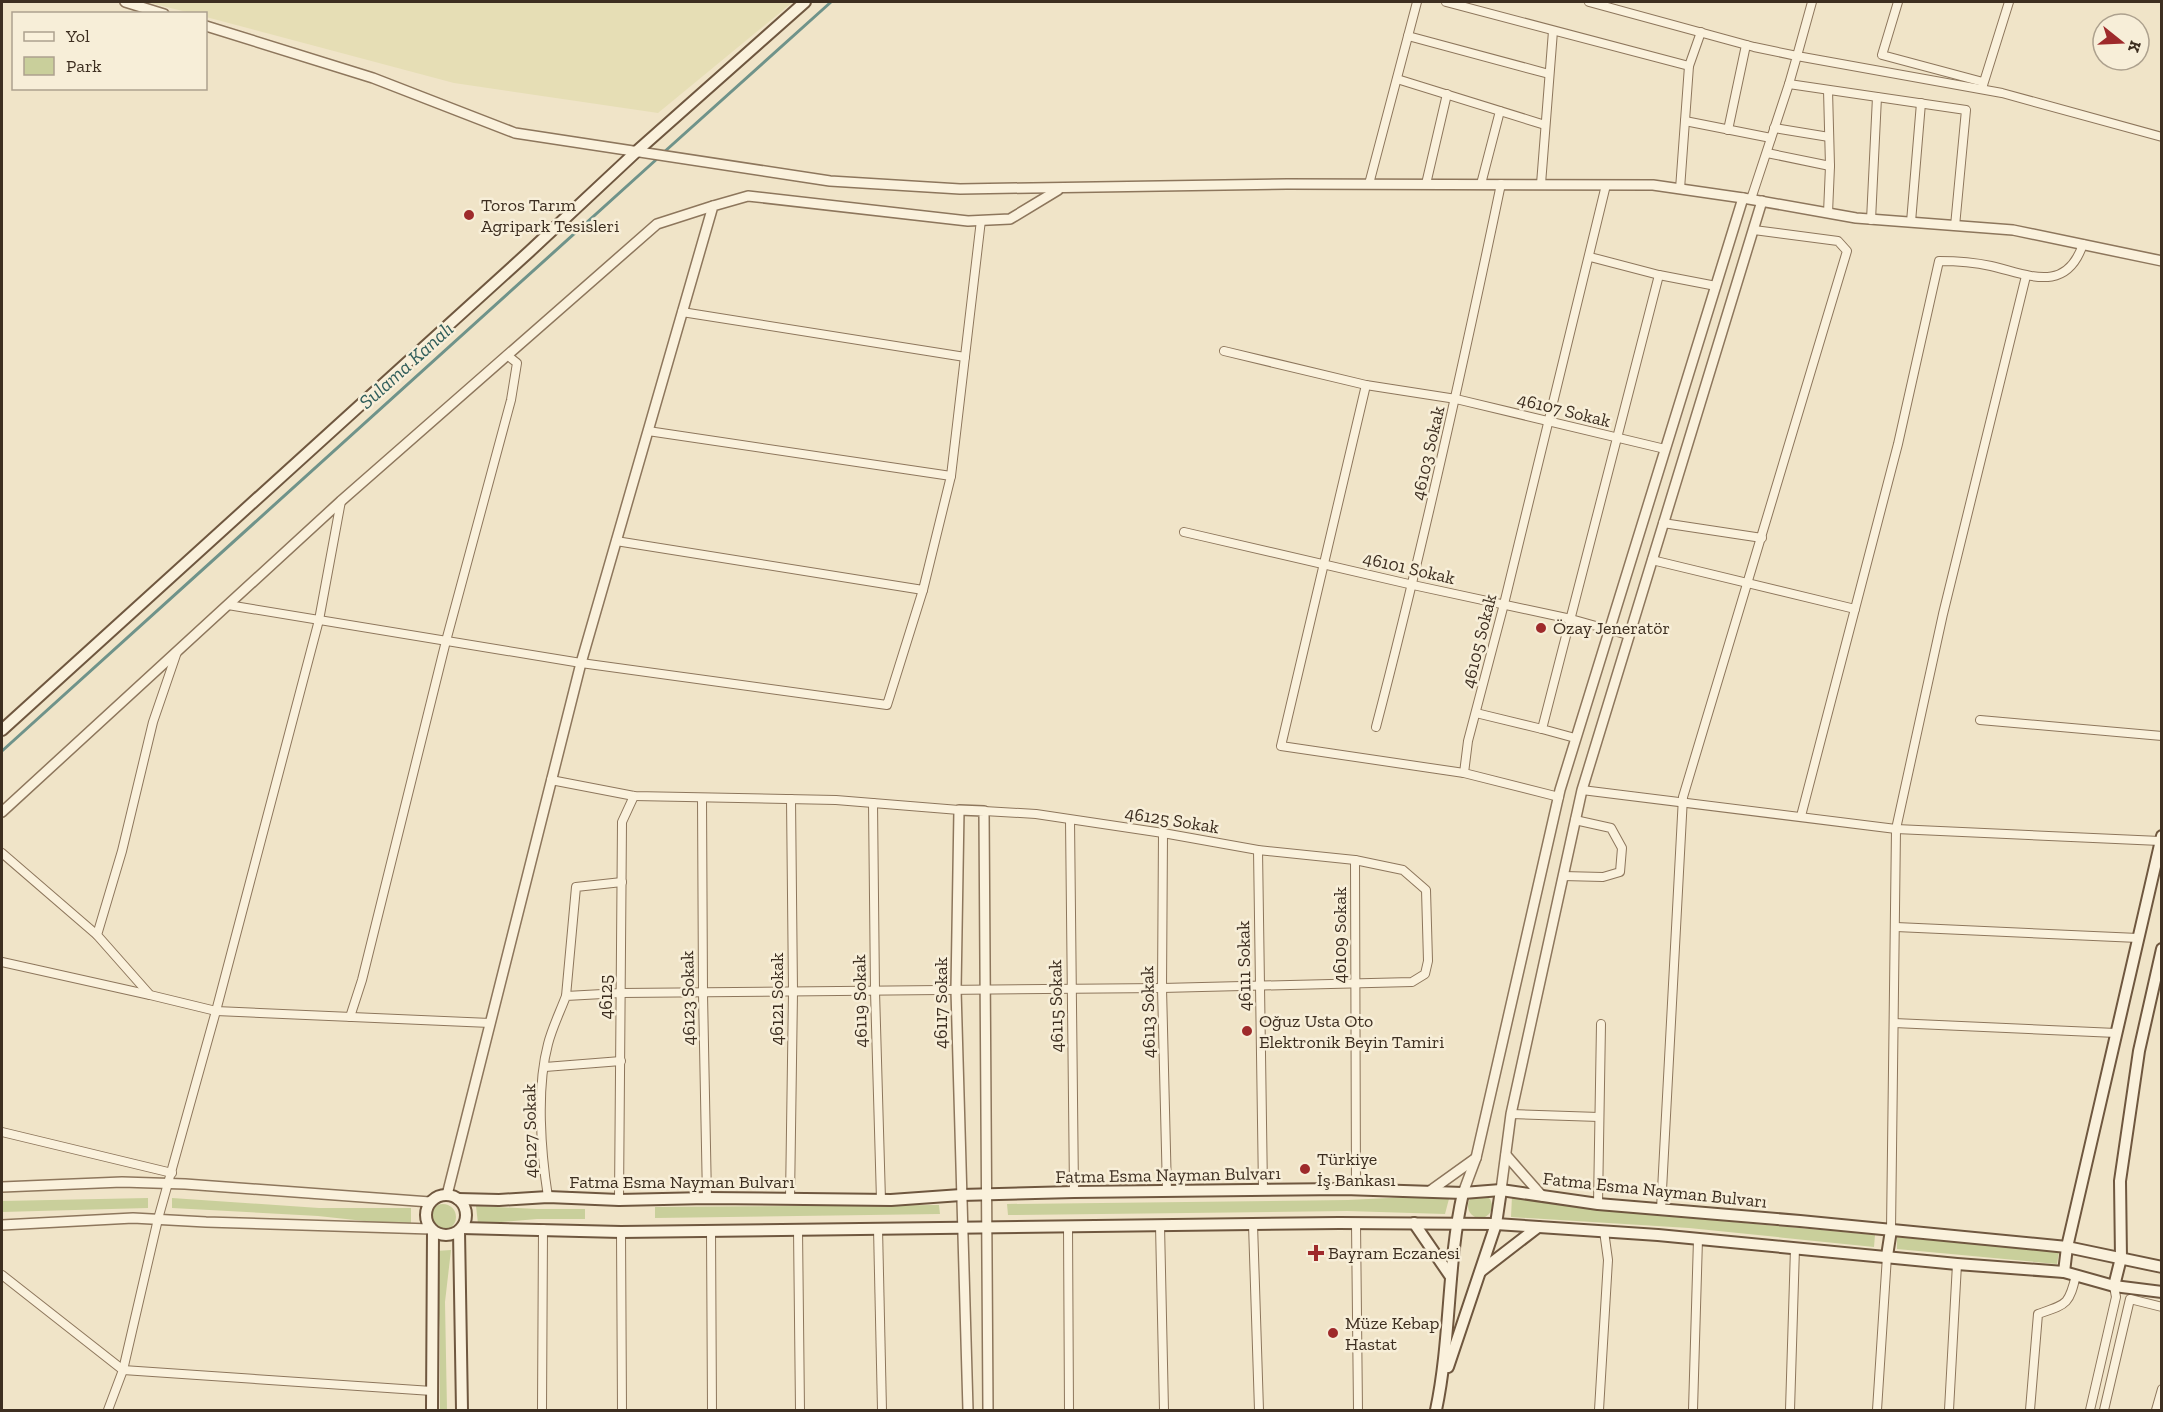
<svg xmlns="http://www.w3.org/2000/svg" width="2163" height="1412" font-family="'Zilla Slab',serif">
	<style>
		.farmland { fill: #e6deb5 }
		.green { fill: #c9cf9b }
		.lines { fill: none; stroke-linecap: round; stroke-linejoin: round }
		.stream { stroke: #6f938a; stroke-width: 3 }
		.minor-casing { stroke: #8d765c; stroke-width: 10 }
		.tertiary-casing { stroke: #8d765c; stroke-width: 12 }
		.secondary-casing { stroke: #6f573f; stroke-width: 14 }
		.minor { stroke: #faf1dc; stroke-width: 8 }
		.tertiary { stroke: #faf1dc; stroke-width: 9 }
		.secondary { stroke: #faf1dc; stroke-width: 10 }
		.poi-dot { fill: #9e2a2b; stroke: #f7eed8; stroke-width: 2 }
		.labels { text-anchor: middle; stroke-width: 5; stroke-linejoin: round; paint-order: stroke }
		.poi-label { font-size: 18px; fill: #3d2e20; stroke: #f7eed8; text-anchor: start }
		.street-label { font-size: 18px; fill: #3d2e20; stroke: #f7eed8 }
		.water-label { font-size: 20px; font-style: italic; fill: #2f5d5a; stroke: #f7eed8 }
	</style>
	<rect width="100%" height="100%" fill="#f0e4c8"/>
	<!-- farmland -->
	<polygon class="farmland" points="146,2 793,2 658,113 454,83 206,17 206,14 191,13"/>
	<!-- green -->
	<g class="green">
		<circle cx="1480" cy="1206" r="12"/>
		<polygon points="1450,1195 1445,1214 1347,1211 1008,1215 1007,1204 1348,1200"/>
		<polygon points="1512,1196 1690,1218 1875,1235 1874,1247 1689,1228 1511,1217"/>
		<polygon points="148,1198 148,1208 2,1212 2,1201"/>
		<polygon points="172,1198 319,1208 411,1208 411,1226 318,1216 172,1208"/>
		<circle cx="443" cy="1217" r="13"/>
		<polygon points="939,1205 940,1214 655,1218 655,1207"/>
		<polygon points="476,1206 537,1209 585,1209 585,1219 537,1219 478,1224"/>
		<polygon points="1897,1237 2059,1252 2057,1264 1897,1249"/>
		<polygon points="451,1250 445,1302 447,1410 440,1410 440,1330 435,1251"/>
	</g>
	<g class="lines">
		<!-- stream -->
		<g class="stream">
			<polyline points="663,153 831,2"/>
			<polyline points="2,751 658,158"/>
		</g>
		<!-- minor casing -->
		<g class="minor-casing">
			<g id="minor">
				<polyline points="1446,2 1689,66 1680,189"/>
				<polyline points="1589,2 1754,47 1797,56 1789,84"/>
				<polyline points="1812,2 1797,56 2002,93 2162,137"/>
				<polyline points="1898,2 1882,55 1983,82"/>
				<polyline points="1408,36 1549,74"/>
				<polyline points="1689,66 1701,32"/>
				<polyline points="1397,79 1545,125"/>
				<polyline points="1983,85 2009,2"/>
				<polyline points="1685,121 1771,138"/>
				<polyline points="1774,128 1829,137"/>
				<polyline points="1728,130 1746,45"/>
				<polyline points="1767,153 1830,166"/>
				<polyline points="1369,184 1417,2"/>
				<polyline points="1426,184 1447,94"/>
				<polyline points="1481,184 1500,111"/>
				<polyline points="1541,184 1553,31"/>
				<polyline points="1751,199 1789,84 1966,110 1955,226"/>
				<polyline points="1828,213 1830,166 1828,90"/>
				<polyline points="1871,220 1877,97"/>
				<polyline points="1911,222 1921,103"/>
				<polyline points="1590,257 1659,275 1716,286"/>
				<polyline points="682,312 965,357"/>
				<polyline points="1224,351 1366,385 1456,399 1665,449"/>
				<polyline points="1366,385 1281,746 1464,773"/>
				<polyline points="951,476 981,220"/>
				<polyline points="1663,523 1762,538"/>
				<polyline points="1184,532 1413,585 1571,619 1628,635"/>
				<polyline points="616,541 923,590 951,476 648,431"/>
				<polyline points="1652,560 1855,609"/>
				<polyline points="228,605 581,663 887,705 923,590"/>
				<polyline points="177,652 153,722 122,851 97,935 150,995 216,1011 490,1023"/>
				<polyline points="1476,713 1542,729"/>
				<polyline points="1980,720 2162,736"/>
				<path d="M1376,727C1423,547 1463,366 1501,184"/>
				<polyline points="1575,738 1542,729 1659,275"/>
				<polyline points="551,780 634,796 836,800 959,810"/>
				<polyline points="1582,790 1896,829 2160,841"/>
				<polyline points="1559,797 1464,773 1468,741 1504,604 1606,185"/>
				<polyline points="702,798 703,994 707,1198"/>
				<polyline points="873,803 875,991 881,1200"/>
				<path d="M1801,816L1898,444L1939,261C1957,261 1973,262 1991,266C2027,274 2066,295 2083,244"/>
				<polyline points="1070,820 1074,1192"/>
				<polyline points="1163,833 1162,988 1167,1191"/>
				<polyline points="1258,850 1263,1190"/>
				<polyline points="2,853 97,935"/>
				<polyline points="1355,860 1356,1189"/>
				<polyline points="1563,876 1603,877 1620,872 1622,848 1611,828 1575,820"/>
				<polyline points="1896,927 2138,938"/>
				<polyline points="2,962 150,995"/>
				<polyline points="566,996 576,887 622,882"/>
				<polyline points="350,1017 362,980 446,641 511,400 517,363 507,355"/>
				<polyline points="1894,1023 2116,1033"/>
				<polyline points="545,1067 621,1061"/>
				<polyline points="1511,1114 1599,1117"/>
				<polyline points="2,1132 172,1173"/>
				<path d="M548,1197C541,1152 536,1089 548,1044C552,1028 560,1012 566,996L621,993L1162,988L1412,982L1425,974L1428,961L1426,890L1403,870L1355,860L1258,850L1163,833L1036,814L984,811"/>
				<polyline points="790,1199 793,992 791,799"/>
				<polyline points="619,1200 622,822 634,796"/>
				<polyline points="1598,1204 1601,1024"/>
				<polyline points="1661,1209 1683,797 1847,251 1838,241 1754,230"/>
				<polyline points="1356,1223 1358,1410"/>
				<polyline points="1253,1224 1259,1410"/>
				<polyline points="1160,1225 1164,1410"/>
				<polyline points="1068,1226 1069,1410"/>
				<polyline points="878,1228 882,1410"/>
				<polyline points="798,1229 800,1410"/>
				<polyline points="711,1230 712,1410"/>
				<polyline points="1891,1230 1896,829 1943,614 2026,276"/>
				<polyline points="621,1232 622,1410"/>
				<polyline points="2,1275 123,1370 432,1391"/>
				<polyline points="108,1410 123,1370 158,1219 216,1011 319,620 341,501"/>
				<polyline points="542,1410 543,1229"/>
				<polyline points="1599,1410 1608,1260 1604,1231"/>
				<polyline points="1693,1410 1698,1239"/>
				<polyline points="1790,1410 1795,1248"/>
				<polyline points="1877,1410 1887,1256"/>
				<polyline points="1949,1410 1957,1264"/>
				<path d="M2030,1410L2038,1314C2067,1304 2069,1305 2076,1275"/>
				<polyline points="2090,1410 2116,1297 2114,1286"/>
				<polyline points="2104,1410 2130,1299 2162,1307"/>
				<polyline points="2156,1410 2162,1389"/>
			</g>
		</g>
		<!-- tertiary casing -->
		<g class="tertiary-casing">
			<g id="tertiary">
				<polyline points="125,2 164,14"/>
				<polyline points="206,26 373,78 515,133 830,181 960,189 1287,184 1653,185 1743,198 1856,218 2013,230 2162,261"/>
				<polyline points="2,812 341,501 657,224 713,206"/>
				<polyline points="1506,1155 1542,1196"/>
				<polyline points="2,1187 122,1182 185,1184 430,1202"/>
				<polyline points="1501,1190 1511,1114 1582,790 1762,201"/>
				<polyline points="1430,1191 1476,1158"/>
				<polyline points="1463,1193 1476,1158 1560,790 1743,198"/>
				<polyline points="447,1195 581,663 713,206 748,196 968,221 1010,219 1058,190"/>
				<polyline points="2,1225 133,1218 206,1222 431,1229"/>
				<polyline points="968,1410 956,990 959,810 984,811 988,1410"/>
			</g>
		</g>
		<!-- secondary casing -->
		<g class="secondary-casing">
			<g id="secondary">
				<polyline points="2,730 530,251 637,151 805,2"/>
				<circle cx="446" cy="1215" r="20"/>
				<polyline points="458,1199 499,1200 548,1197 619,1200 707,1198 891,1200 961,1195 1074,1192 1344,1189 1463,1193 1501,1190 1598,1204 1800,1221 2067,1247 2162,1267"/>
				<polyline points="1414,1223 1451,1277"/>
				<polyline points="462,1228 621,1232 1339,1223 1496,1224 1658,1235 1957,1264 2064,1272 2114,1286 2162,1292"/>
				<polyline points="459,1231 462,1410"/>
				<polyline points="1887,1256 1891,1230"/>
				<polyline points="1481,1271 1538,1227"/>
				<polyline points="2064,1272 2067,1247 2162,836"/>
				<polyline points="2114,1286 2121,1258 2120,1181 2139,1051 2162,949"/>
				<polyline points="1448,1367 1496,1224 1501,1190"/>
				<polyline points="432,1410 433,1232"/>
				<path d="M1436,1410C1451,1339 1447,1264 1463,1193"/>
			</g>
		</g>
		<!-- minor -->
		<use href="#minor" class="minor"/>
		<!-- tertiary -->
		<use href="#tertiary" class="tertiary"/>
		<!-- secondary -->
		<use href="#secondary" class="secondary"/>
	</g>
	<!-- markers -->
	<g class="poi-dot">
		<circle cx="469" cy="215" r="6"/>
		<circle cx="1541" cy="628" r="6"/>
		<circle cx="1247" cy="1031" r="6"/>
		<circle cx="1305" cy="1169" r="6"/>
		<path d="M1313 1244h6v6h6v6h-6v6h-6v-6h-6v-6h6z"/>
		<circle cx="1333" cy="1333" r="6"/>
	</g>
	<g class="labels">
		<!-- poi labels -->
		<g class="poi-label">
			<text x="481" y="211">Toros Tarım<tspan x="481" dy="21">Agripark Tesisleri</tspan></text>
			<text x="1553" y="634">Özay Jeneratör</text>
			<text x="1259" y="1027">Oğuz Usta Oto<tspan x="1259" dy="21">Elektronik Beyin Tamiri</tspan></text>
			<text x="1317" y="1165">Türkiye<tspan x="1317" dy="21">İş Bankası</tspan></text>
			<text x="1328" y="1259">Bayram Eczanesi</text>
			<text x="1345" y="1329">Müze Kebap<tspan x="1345" dy="21">Hastat</tspan></text>
		</g>
		<!-- street labels -->
		<g class="street-label">
			<text transform="translate(1564 410) rotate(14)" y="6">46107 Sokak</text>
			<text transform="translate(1428 453) rotate(-77)" y="6">46103 Sokak</text>
			<text transform="translate(1409 568) rotate(13)" y="6">46101 Sokak</text>
			<text transform="translate(1479 641) rotate(-76)" y="6">46105 Sokak</text>
			<text transform="translate(1172 820) rotate(9)" y="6">46125 Sokak</text>
			<text transform="translate(1340 935) rotate(-90)" y="6">46109 Sokak</text>
			<text transform="translate(1244 966) rotate(-91)" y="6">46111 Sokak</text>
			<text transform="translate(606 997) rotate(-90)" y="6">46125</text>
			<text transform="translate(688 998) rotate(-91)" y="6">46123 Sokak</text>
			<text transform="translate(777 999) rotate(-90)" y="6">46121 Sokak</text>
			<text transform="translate(860 1001) rotate(-91)" y="6">46119 Sokak</text>
			<text transform="translate(941 1003) rotate(-90)" y="6">46117 Sokak</text>
			<text transform="translate(1056 1006) rotate(-91)" y="6">46115 Sokak</text>
			<text transform="translate(1148 1012) rotate(-91)" y="6">46113 Sokak</text>
			<text transform="translate(530 1131) rotate(-91)" y="6">46127 Sokak</text>
			<text transform="translate(1168 1175) rotate(-1)" y="6">Fatma Esma Nayman Bulvarı</text>
			<text x="682" y="1188">Fatma Esma Nayman Bulvarı</text>
			<text transform="translate(1655 1190) rotate(6)" y="6">Fatma Esma Nayman Bulvarı</text>
		</g>
		<!-- water labels -->
		<g class="water-label">
			<text transform="translate(406 365) rotate(-42)" y="7">Sulama Kanalı</text>
		</g>
	</g>
	<!-- border -->
	<rect width="2163" height="1412" fill="none" stroke="#3d2e20" stroke-width="6"/>
	<!-- legend -->
	<rect x="12" y="12" width="195" height="78" fill="#f7eed8" stroke="#ada18e" stroke-width="1.5"/>
	<rect x="24" y="32" width="30" height="9" fill="#faf1dc" stroke="#ada18e" stroke-width="1.5"/>
	<text x="66" y="42" font-size="18" fill="#3d2e20">Yol</text>
	<rect x="24" y="57" width="30" height="18" fill="#c9cf9b" stroke="#ada18e" stroke-width="1.5"/>
	<text x="66" y="72" font-size="18" fill="#3d2e20">Park</text>
	<!-- north arrow -->
	<g transform="translate(2121 42) rotate(108)"><circle r="28" fill="#f7eed8" stroke="#ada18e" stroke-width="1.5"/>
	<path d="M0-4.5L10 22L0 15L-10 22Z" fill="#9e2a2b"/>
	<text y="-9" font-size="16" font-weight="bold" text-anchor="middle" fill="#3d2e20">K</text>
	</g>
</svg>
